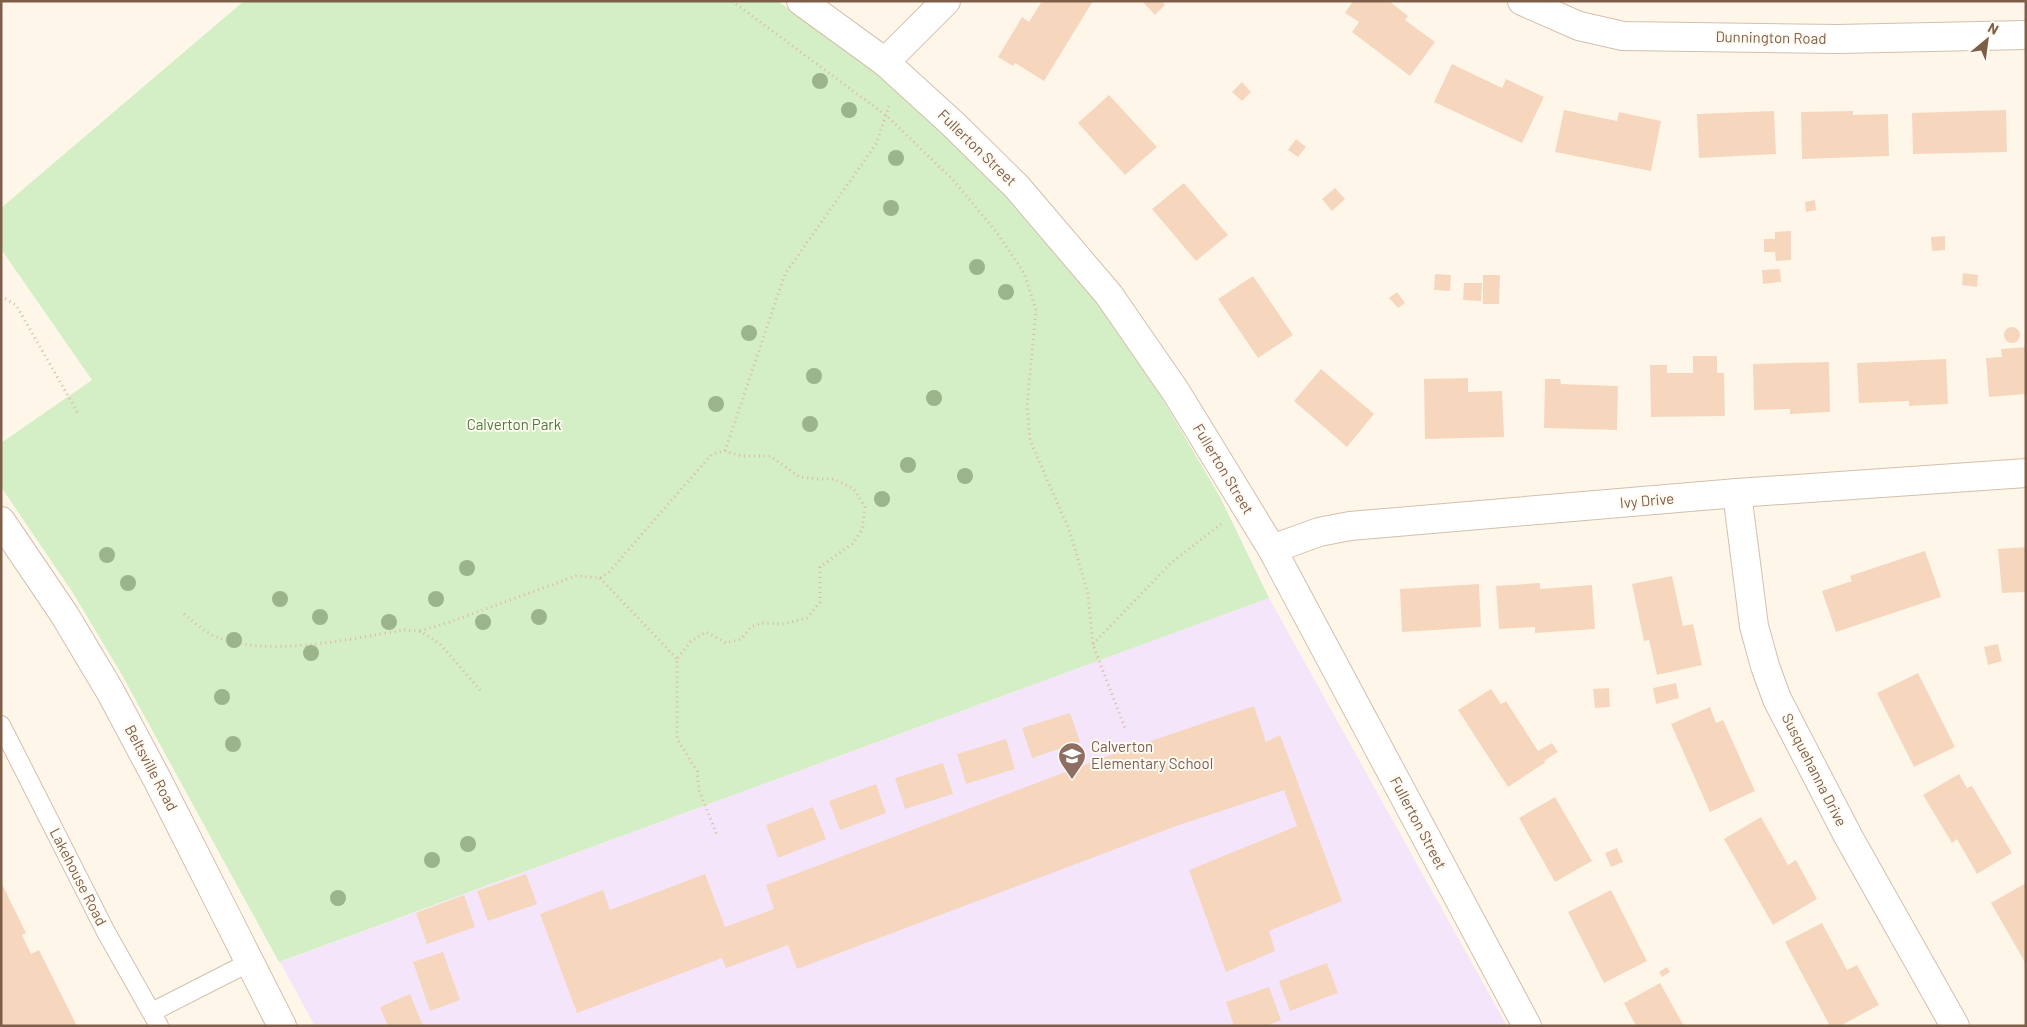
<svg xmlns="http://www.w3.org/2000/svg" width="2027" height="1027" font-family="Barlow,sans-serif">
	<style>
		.education { fill: #f4e5fb }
		.green { fill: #d4eec5 }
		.building { fill: #f6d7be }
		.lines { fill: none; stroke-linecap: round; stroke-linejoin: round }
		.lane-casing { stroke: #d3bfad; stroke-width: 20 }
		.street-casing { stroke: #d3bfad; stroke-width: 30 }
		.path { stroke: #ddbaa0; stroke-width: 3; stroke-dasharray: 1 4; stroke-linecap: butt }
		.lane { stroke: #fff; stroke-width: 18 }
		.street { stroke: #fff; stroke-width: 28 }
		.tree { fill: #9cb48a }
		.labels { text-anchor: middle; stroke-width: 4; stroke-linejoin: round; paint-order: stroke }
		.street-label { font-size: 15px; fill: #7c5e49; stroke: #fffaf1 }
		.park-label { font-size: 15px; fill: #4c7d3c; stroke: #fffaf1 }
		.education-label { font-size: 15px; fill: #785e54; stroke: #fffaf1; text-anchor: start }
	</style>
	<rect width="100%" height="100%" fill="#fef7e9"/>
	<!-- education -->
	<polygon class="education" points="1269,598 1507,1026 315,1026 280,962"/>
	<!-- green -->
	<polygon class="green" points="244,1 778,1 873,71 928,116 985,172 1045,237 1103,309 1145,369 1220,497 1269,598 279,962 122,675 73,593 1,487 1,443 92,380 1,249 1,208"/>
	<!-- building -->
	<g class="building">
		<polygon points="1042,1 1093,1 1044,81 1015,63 1013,66 998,57 1022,17 1029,22"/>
		<polygon points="1142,1 1161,1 1165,5 1155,15"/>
		<polygon points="1353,1 1389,1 1408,16 1405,20 1435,42 1410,76 1352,32 1359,22 1345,13"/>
		<polygon points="1452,64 1502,88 1506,79 1544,97 1522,143 1434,102"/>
		<polygon points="1242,82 1251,92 1242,101 1232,92"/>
		<polygon points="1109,95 1157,147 1125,175 1078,123"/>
		<polygon points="1564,110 1617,121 1619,112 1661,121 1651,171 1555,152"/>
		<polygon points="2006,110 2007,152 1913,154 1912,113"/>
		<polygon points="1774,111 1776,154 1699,158 1697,114"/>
		<polygon points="1853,111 1853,115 1888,114 1889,156 1802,159 1801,112"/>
		<polygon points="1296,139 1306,147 1298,157 1288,150"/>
		<polygon points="1184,183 1228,235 1196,261 1152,209"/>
		<polygon points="1335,188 1345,199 1332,211 1322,199"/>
		<polygon points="1815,200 1816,210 1806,212 1805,202"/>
		<polygon points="1791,231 1791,260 1776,261 1775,252 1764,252 1764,239 1775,239 1775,232"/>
		<polygon points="1945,236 1945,250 1932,251 1931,237"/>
		<polygon points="1780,269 1781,282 1763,284 1762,270"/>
		<polygon points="1963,273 1978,275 1977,287 1962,285"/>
		<polygon points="1435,274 1451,275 1450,291 1434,290"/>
		<polygon points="1483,275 1500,275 1499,304 1483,304"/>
		<polygon points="1253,276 1293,335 1258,358 1218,299"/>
		<polygon points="1464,283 1482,283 1481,301 1463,300"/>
		<polygon points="1397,292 1405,303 1398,308 1389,298"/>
		<circle cx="2012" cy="335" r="8"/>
		<polygon points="2026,347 2026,394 1989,397 1986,358 2002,357 2001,349"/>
		<polygon points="1693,356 1717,356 1717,373 1724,373 1725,416 1651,417 1650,365 1667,365 1667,373 1693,373"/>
		<polygon points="1946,359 1948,404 1909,406 1909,401 1859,403 1857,363"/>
		<polygon points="1829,362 1830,412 1790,414 1790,409 1754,410 1753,364"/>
		<polygon points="1321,369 1374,414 1347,447 1294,401"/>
		<polygon points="1468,378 1468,392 1502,391 1504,437 1425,439 1424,379"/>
		<polygon points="1545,379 1560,379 1561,384 1618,386 1617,430 1544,428"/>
		<polygon points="2026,547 2026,592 2002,593 1998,549"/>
		<polygon points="1925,551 1941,597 1836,632 1822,591 1852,581 1850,576"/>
		<polygon points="1672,576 1683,626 1693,624 1702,665 1657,675 1649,640 1644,641 1632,584"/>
		<polygon points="1540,583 1540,589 1592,585 1595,629 1535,633 1535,627 1499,629 1496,586"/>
		<polygon points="1479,584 1481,627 1402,632 1400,589"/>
		<polygon points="1998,644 2002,661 1988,665 1984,647"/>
		<polygon points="1918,673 1955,747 1914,767 1877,693"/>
		<polygon points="1676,683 1679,698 1656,704 1653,688"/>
		<polygon points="1609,688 1610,707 1595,708 1593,689"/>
		<polygon points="1491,689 1501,704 1506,701 1538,751 1552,743 1558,752 1544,761 1546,762 1508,787 1458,710"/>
		<polygon points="1254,706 1266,742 1280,735 1342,901 1269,931 1275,951 1226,972 1189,870 1297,826 1284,790 1179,825 797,969 788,945 726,968 722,958 577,1013 540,914 603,890 610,910 705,874 725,927 774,909 766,885 1124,750"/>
		<polygon points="1710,707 1716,723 1723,720 1755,791 1710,812 1671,724"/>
		<polygon points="1070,713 1080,742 1032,758 1022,728"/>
		<polygon points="1006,739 1015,769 966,784 957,754"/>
		<polygon points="943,763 953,794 905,809 895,778"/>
		<polygon points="1959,774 1967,788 1972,786 2012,853 1977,874 1957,839 1952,843 1923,795"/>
		<polygon points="876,784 886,813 840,830 829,801"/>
		<polygon points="1555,797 1592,861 1555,882 1519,818"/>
		<polygon points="813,807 826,839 778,858 766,825"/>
		<polygon points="1761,817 1788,865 1796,860 1817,899 1773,925 1724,839"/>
		<polygon points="1617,848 1623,862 1611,867 1605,853"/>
		<polygon points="526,874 537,904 488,921 477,891"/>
		<polygon points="1,882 26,933 22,935 31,954 39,950 77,1026 1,1026"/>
		<polygon points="2026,883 2026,964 1991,903"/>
		<polygon points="1611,890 1647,961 1604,983 1568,912"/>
		<polygon points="464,895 475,927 427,944 416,913"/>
		<polygon points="1822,923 1847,970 1857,965 1879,1005 1840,1026 1830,1026 1785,942"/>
		<polygon points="443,952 460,1000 430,1011 413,962"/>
		<polygon points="1327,963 1338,993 1290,1011 1279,981"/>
		<polygon points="1667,967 1670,972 1662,977 1659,972"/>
		<polygon points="1660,983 1684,1026 1636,1026 1624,1003"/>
		<polygon points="1269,987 1281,1020 1266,1026 1234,1026 1226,1002"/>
		<polygon points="410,994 423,1026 388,1026 380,1007"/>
	</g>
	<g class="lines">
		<!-- lane casing -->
		<g class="lane-casing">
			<g id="lane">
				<polyline points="1,725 106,932 159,1026"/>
				<polyline points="152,1012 250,962"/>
			</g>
		</g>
		<!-- street casing -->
		<g class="street-casing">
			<g id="street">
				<polyline points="801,1 885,62 953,124 1017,187 1109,295 1176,392 1272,549 1527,1026"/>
				<polyline points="1522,1 1579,26 1623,36 1837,39 2026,35"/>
				<polyline points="885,62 946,1"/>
				<polyline points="1737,493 1754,626 1765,666 1777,699 1848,836 1955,1026"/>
				<polyline points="1,521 64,614 110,691 157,779 282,1026"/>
				<polyline points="1272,549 1319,532 1350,526 1737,493 2026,473"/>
			</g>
		</g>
		<!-- path -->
		<g class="path">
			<polyline points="732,1 887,116 954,181 998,234 1024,273 1036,310 1027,406 1030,440 1070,532 1088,594 1093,645 1125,728"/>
			<polyline points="1,296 16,305 79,415"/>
			<polyline points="725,451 785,274 876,144 889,106"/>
			<polyline points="600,578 677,659"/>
			<path d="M184,614C193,621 202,630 212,635C264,659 349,639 404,630L420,631L440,644L481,691"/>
			<polyline points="420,631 447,623 576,576 600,578 609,572 712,454 725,451 741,456 770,456 800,477 818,479 834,479 854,489 865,507 862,530 852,544 820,567 820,602 807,618 784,624 762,623 751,627 741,639 726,643 706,632 691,641 677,659 677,739 697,771 699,790 717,835"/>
			<polyline points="1093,644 1171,563 1221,524"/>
		</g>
		<!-- lane -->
		<use href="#lane" class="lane"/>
		<!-- street -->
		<use href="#street" class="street"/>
	</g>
	<!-- trees -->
	<g class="tree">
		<circle cx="820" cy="81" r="8"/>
		<circle cx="849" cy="110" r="8"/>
		<circle cx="896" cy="158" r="8"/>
		<circle cx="891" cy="208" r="8"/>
		<circle cx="977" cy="267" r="8"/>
		<circle cx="1006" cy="292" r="8"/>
		<circle cx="749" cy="333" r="8"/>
		<circle cx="814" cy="376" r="8"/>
		<circle cx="934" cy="398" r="8"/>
		<circle cx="716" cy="404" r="8"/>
		<circle cx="810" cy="424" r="8"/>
		<circle cx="908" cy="465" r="8"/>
		<circle cx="965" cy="476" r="8"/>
		<circle cx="882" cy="499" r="8"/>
		<circle cx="107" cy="555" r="8"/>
		<circle cx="467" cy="568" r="8"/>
		<circle cx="128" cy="583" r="8"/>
		<circle cx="280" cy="599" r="8"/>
		<circle cx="436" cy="599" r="8"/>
		<circle cx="320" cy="617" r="8"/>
		<circle cx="539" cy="617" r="8"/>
		<circle cx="389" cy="622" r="8"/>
		<circle cx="483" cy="622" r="8"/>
		<circle cx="234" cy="640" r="8"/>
		<circle cx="311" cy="653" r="8"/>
		<circle cx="222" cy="697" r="8"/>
		<circle cx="233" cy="744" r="8"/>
		<circle cx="468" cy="844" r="8"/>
		<circle cx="432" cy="860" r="8"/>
		<circle cx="338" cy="898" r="8"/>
	</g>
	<!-- icons -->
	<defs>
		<g id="school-pin" transform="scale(1.4375)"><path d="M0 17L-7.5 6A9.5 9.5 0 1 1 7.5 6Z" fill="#8d6e63" stroke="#fffaf1"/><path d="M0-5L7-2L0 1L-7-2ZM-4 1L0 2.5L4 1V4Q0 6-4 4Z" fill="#fff"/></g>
	</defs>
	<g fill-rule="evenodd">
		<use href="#school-pin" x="1072" y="756"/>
	</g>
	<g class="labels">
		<!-- street labels -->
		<g class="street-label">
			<text transform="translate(1771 38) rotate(1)" y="5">Dunnington Road</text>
			<text transform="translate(977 148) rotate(44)" y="5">Fullerton Street</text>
			<text transform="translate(1223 469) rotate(59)" y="5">Fullerton Street</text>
			<text transform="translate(1647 501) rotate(-5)" y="5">Ivy Drive</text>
			<text transform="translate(151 768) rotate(62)" y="5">Beltsville Road</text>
			<text transform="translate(1814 770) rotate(63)" y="5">Susquehanna Drive</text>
			<text transform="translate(1418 823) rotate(62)" y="5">Fullerton Street</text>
			<text transform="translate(78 877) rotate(63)" y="5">Lakehouse Road</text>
		</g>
		<!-- park labels -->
		<g class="park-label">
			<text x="514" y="430">Calverton Park</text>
		</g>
		<!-- education labels -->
		<g class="education-label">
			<text x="1091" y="752">Calverton<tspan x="1091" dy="17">Elementary School</tspan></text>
		</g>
	</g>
	<!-- border -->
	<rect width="2027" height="1027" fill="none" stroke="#7c5e49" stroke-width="5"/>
	<!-- north arrow -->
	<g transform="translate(1987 40) rotate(29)" stroke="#fffaf1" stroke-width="4" paint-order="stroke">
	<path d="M0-4L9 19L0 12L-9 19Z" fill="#7c5e49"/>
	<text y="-8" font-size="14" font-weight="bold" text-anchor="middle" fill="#7c5e49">N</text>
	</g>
</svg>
